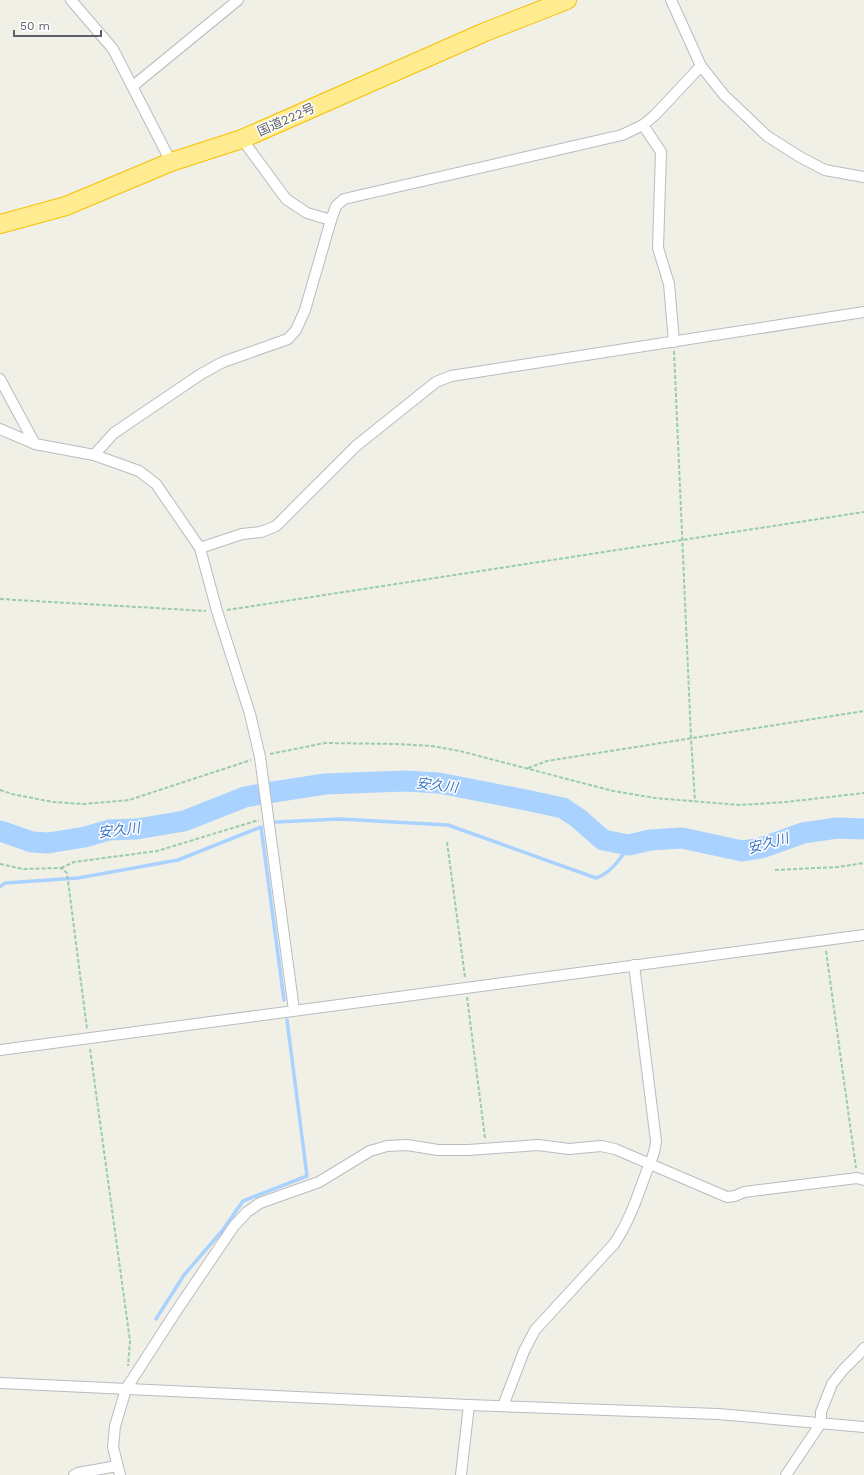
<svg xmlns="http://www.w3.org/2000/svg" width="864" height="1475" font-family="'Work Sans','Noto Sans JP',sans-serif">
	<style>
		.lines { fill: none; stroke-linecap: round; stroke-linejoin: round }
		.stream { stroke: #a9d2ff; stroke-width: 3.5 }
		.river { stroke: #a9d2ff; stroke-width: 21 }
		.street-casing { stroke: #b9bbc1; stroke-width: 12 }
		.highway-casing { stroke: #f8c000; stroke-width: 20 }
		.path { stroke: #99ccac; stroke-width: 2; stroke-dasharray: 4 2; stroke-linecap: butt }
		.street { stroke: #fff; stroke-width: 10 }
		.highway { stroke: #ffec90; stroke-width: 18 }
		.labels { text-anchor: middle; stroke-width: 3; stroke-linejoin: round; paint-order: stroke }
		.street-label { font-size: 13px; fill: #5e6168; stroke: #fff }
		.water-label { font-size: 14px; font-style: italic; fill: #3e74c5; stroke: #fff }
	</style>
	<rect width="100%" height="100%" fill="#f1f0e7"/>
	<g class="lines">
		<!-- stream -->
		<g class="stream">
			<path d="M276,822L340,819L448,825L596,878C611,873 621,859 629,845"/>
			<polyline points="0,887 5,883 78,878 178,860 261,827 284,1000"/>
			<polyline points="156,1319 184,1275 222,1231 243,1201 307,1176 287,1020"/>
		</g>
		<!-- river -->
		<polyline class="river" points="0,831 32,842 48,843 85,837 109,830 137,829 184,821 245,797 267,793 325,784 405,781 439,783 521,799 563,808 578,818 603,840 629,845 650,840 682,838 742,851 761,848 803,833 837,828 864,829"/>
		<!-- street casing -->
		<g class="street-casing">
			<g id="street">
				<polyline points="71,0 113,49 171,162"/>
				<polyline points="671,0 701,66 724,95 767,136 800,157 825,170 864,177"/>
				<polyline points="133,86 238,0"/>
				<polyline points="643,125 661,152 658,248 669,284 674,342"/>
				<polyline points="242,139 286,199 307,213 331,220"/>
				<polyline points="0,379 35,444"/>
				<polyline points="0,429 35,444 94,455 139,471 156,484 200,548 217,611 250,714 260,757 294,1010"/>
				<polyline points="94,455 114,433 201,374 223,362 288,339 296,330 305,310 331,220 336,206 344,199 622,135 643,125 655,115 701,66"/>
				<polyline points="200,548 242,534 261,532 276,526 356,446 436,382 451,376 864,312"/>
				<polyline points="0,1050 864,935"/>
				<polyline points="0,1383 469,1405 718,1414 864,1427"/>
				<path d="M503,1406L524,1351L535,1330L614,1244C629,1222 637,1198 646,1173C651,1160 655,1155 656,1141L634,965"/>
				<polyline points="74,1475 78,1473 117,1466"/>
				<polyline points="120,1475 113,1447 115,1426 126,1389 177,1310 234,1226 247,1212 260,1203 319,1182 370,1151 387,1146 407,1145 438,1150 468,1150 538,1145 569,1149 601,1146 615,1149 727,1197 735,1196 744,1192 857,1178 864,1180"/>
				<polyline points="461,1475 469,1405"/>
				<polyline points="786,1475 821,1423 821,1412 832,1384 843,1370 859,1354 864,1348"/>
			</g>
		</g>
		<!-- highway casing -->
		<g class="highway-casing">
			<polyline id="highway" points="0,224 66,206 171,162 242,139 485,32 567,0"/>
		</g>
		<!-- path -->
		<g class="path">
			<polyline points="674,351 691,738 695,801"/>
			<polyline points="0,599 206,611"/>
			<polyline points="227,610 864,512"/>
			<polyline points="270,754 325,743 396,744 432,746 460,751 613,791 655,798 739,805 786,802 864,793"/>
			<polyline points="528,768 547,761 864,711"/>
			<polyline points="0,790 12,794 53,802 84,804 129,800 251,760"/>
			<polyline points="447,842 465,977"/>
			<polyline points="0,864 23,869 61,868 67,873 87,1029"/>
			<polyline points="61,868 74,862 157,851 259,820"/>
			<polyline points="775,870 838,867 864,863"/>
			<polyline points="826,951 856,1168"/>
			<polyline points="467,997 485,1138"/>
			<polyline points="90,1049 130,1341 128,1366"/>
		</g>
		<!-- street -->
		<use href="#street" class="street"/>
		<!-- highway -->
		<use href="#highway" class="highway"/>
	</g>
	<g class="labels">
		<!-- street labels -->
		<g class="street-label">
			<text transform="translate(286 119) rotate(-24)" y="5">国道222号</text>
		</g>
		<!-- water labels -->
		<g class="water-label">
			<text transform="translate(437 785) rotate(7)" y="5">安久川</text>
			<text transform="translate(119 830) rotate(-7)" y="5">安久川</text>
			<text transform="translate(768 843) rotate(-16)" y="5">安久川</text>
		</g>
	</g>
	<!-- scale -->
	<path d="M14 30v6h87v-6" fill="none" stroke="#5e6168" stroke-width="2"/>
	<text x="20" y="30" font-size="12" fill="#5e6168" stroke="#ffffff" stroke-width="3" paint-order="stroke">50 m</text>
</svg>
